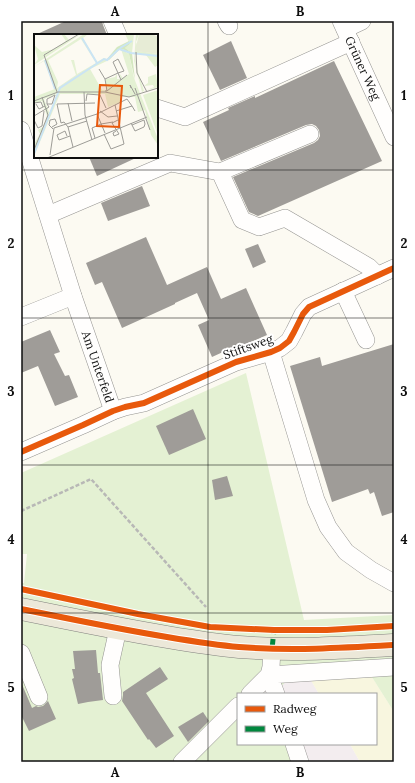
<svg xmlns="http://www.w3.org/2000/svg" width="415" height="783" font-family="Lora,serif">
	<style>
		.industrial { fill: #f3edef }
		.farmland { fill: #f8f6df }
		.green { fill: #e4f1d3 }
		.building { fill: #9f9c98 }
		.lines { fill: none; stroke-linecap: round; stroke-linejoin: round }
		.minor-casing { stroke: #959491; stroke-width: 18 }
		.major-casing { stroke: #82827e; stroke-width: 23 }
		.path { stroke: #b8b8b6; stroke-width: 2.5; stroke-dasharray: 4 2; stroke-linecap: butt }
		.minor { stroke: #fffefd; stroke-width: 17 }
		.major { stroke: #ece8d9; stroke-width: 22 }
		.quiet { stroke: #00873e; stroke-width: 5; stroke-dasharray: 10 5; stroke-linecap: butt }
		.cycleway-casing { stroke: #fff; stroke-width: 8 }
		.cycleway { stroke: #e8590c; stroke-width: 6 }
		.grid { fill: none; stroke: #0e0e0e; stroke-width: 1; stroke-opacity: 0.55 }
		.labels { text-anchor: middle; stroke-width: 4; stroke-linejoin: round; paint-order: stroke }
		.street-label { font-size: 12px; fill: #0e0e0e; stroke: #fff }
		.inset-river { fill: none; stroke: #cae4f4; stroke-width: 2 }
		.inset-road { fill: none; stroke: #9d9c97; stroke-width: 1 }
		.view { fill: #e8590c; fill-opacity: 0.15; stroke: #e8590c; stroke-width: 2 }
		.inset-edge { fill: none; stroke: #0e0e0e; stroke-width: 2 }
		.neatline { fill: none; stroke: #0e0e0e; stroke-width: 1.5 }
		.grid-label { font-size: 13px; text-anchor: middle; font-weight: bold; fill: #0e0e0e }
	</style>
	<rect width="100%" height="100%" fill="#fcfaf2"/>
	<!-- industrial -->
	<g class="industrial">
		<polygon points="309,677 319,694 261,694 264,691 286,682"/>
		<polygon points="238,744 350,744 360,762 194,762"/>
	</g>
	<!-- farmland -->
	<polygon class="farmland" points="370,674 394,712 394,762 360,762 350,744 376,744 376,694 319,694 309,677"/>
	<!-- green -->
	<polygon class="green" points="246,373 304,620 394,615 394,712 370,674 286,682 280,687 264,691 265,694 238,694 238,744 290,744 295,762 21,762 21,583 24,583 27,554 21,554 21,473"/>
	<!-- building -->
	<g class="building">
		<polygon points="66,21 102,21 103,25 107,35 35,35"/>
		<polygon points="231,41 247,78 220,90 203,55"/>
		<polygon points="334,61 382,161 258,216 249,212 233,177 314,143 318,140 320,136 319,130 316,126 312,124 306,125 221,161 203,122 229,110 228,108 255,96 255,98"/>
		<polygon points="89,157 138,157 97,176"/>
		<polygon points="142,186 150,206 108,221 101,203"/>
		<polygon points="146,237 167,285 207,267 221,299 246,288 267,335 224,354 223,352 212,357 198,325 209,320 197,293 175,303 175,304 122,328 102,282 95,285 86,263"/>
		<polygon points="258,244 266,262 253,268 245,249"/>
		<polygon points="50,330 60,352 54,354 65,376 69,375 78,397 55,406 38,366 21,373 21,342"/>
		<polygon points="394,344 394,512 382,516 374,492 370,494 368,489 332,502 290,366 320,357 322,366"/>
		<polygon points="193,409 206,439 169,455 156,426"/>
		<polygon points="227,476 233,496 215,500 212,480"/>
		<polygon points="96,650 98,673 100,673 103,700 88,702 78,704 72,679 74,678 72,669 75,669 73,651"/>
		<polygon points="160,667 168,679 146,693 174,736 156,748 149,739 148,740 122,701 123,695 123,692"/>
		<polygon points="21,682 32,708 36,706 38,707 43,706 48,701 56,719 29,731 21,715"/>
		<polygon points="203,712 209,721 188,742 178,727"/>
	</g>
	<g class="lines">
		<!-- minor casing -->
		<g class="minor-casing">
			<g id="minor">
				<polyline points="112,21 118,35"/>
				<polyline points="226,21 229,26"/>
				<path id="s1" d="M341,21L394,137"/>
				<polyline points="345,29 362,21"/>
				<polyline points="157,108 185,117 351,42"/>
				<path id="s2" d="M21,130L73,296L113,411"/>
				<polyline points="220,172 310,134"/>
				<polyline points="48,215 170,163 220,172 242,220 259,227 285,218 369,267 373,271 377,276"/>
				<polyline points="343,291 366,340"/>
				<polyline points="21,317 73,296"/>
				<polyline points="271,352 316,500 328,527 346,552 371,570 394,583"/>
				<polyline points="21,452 83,425 113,411 125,407 144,403 236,362 271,352 280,348 289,341 294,332 303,314 309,307 394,268"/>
				<polyline points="21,653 39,697"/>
				<polyline points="250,694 269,675 271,667 272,649"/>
				<polyline points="276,694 269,675 394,667"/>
				<polyline points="113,696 110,665 118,629"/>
				<polyline points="294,744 300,762"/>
				<polyline points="182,762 238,706"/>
			</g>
		</g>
		<!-- major casing -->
		<g class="major-casing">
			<path id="major" d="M21,609C70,619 118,629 167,637C191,641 215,645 239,647C291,651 342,648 394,645"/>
		</g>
		<!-- path -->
		<polyline class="path" points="21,511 91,479 206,607"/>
		<!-- minor -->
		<use href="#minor" class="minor"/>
		<!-- major -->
		<use href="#major" class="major"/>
		<!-- quiet -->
		<polyline class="quiet" points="272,649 274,630"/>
		<!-- cycleway casing -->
		<g class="cycleway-casing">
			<g id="cycleway">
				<polyline points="21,452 83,425 113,411 125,407 144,403 236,362 271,352 280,348 289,341 294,332 303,314 309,307 394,268"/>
				<polyline points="21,589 138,614 210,627 274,630 327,630 394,626"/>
				<path d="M21,609C70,619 118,629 167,637C191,641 215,645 239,647C291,651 342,648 394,645"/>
			</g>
		</g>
		<!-- cycleway -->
		<use href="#cycleway" class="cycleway"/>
	</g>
	<!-- grid -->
	<path class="grid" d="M208,21V762M21,170H394M21,318H394M21,465H394M21,613H394"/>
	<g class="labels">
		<!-- street labels -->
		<g class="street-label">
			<text dy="4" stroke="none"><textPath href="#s1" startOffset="52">Grüner Weg</textPath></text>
			<text transform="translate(248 347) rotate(-20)" y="4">Stiftsweg</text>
			<text dy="4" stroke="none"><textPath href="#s2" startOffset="249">Am Unterfeld</textPath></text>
		</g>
	</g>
	<!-- overview -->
	<g transform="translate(34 34)">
		<rect width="124" height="124" fill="#fcfaf2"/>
		<path d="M27,0H30L35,6L47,0L0,31L4,25L0,11L8,18L20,15L32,7ZM50,0H54L49,4L63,28L70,24L75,26L56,35L68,56H72V45L81,43L83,40V45H87L85,39L89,44L95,40L87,15L95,20L100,44L124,105V111L117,101L111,76L104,78L101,63H86L87,68L74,73L71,60H26L0,122V110L6,100L4,96L9,93L13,82L8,67L0,69V63L21,55L10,27L0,33ZM47,5L62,29L43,40L40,26H37L42,41L23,54L24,48L14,26ZM23,60L16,78H15L10,65ZM91,0H100L98,19L91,14L96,10ZM102,0H105L102,8L105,17L124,20V31L121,33L112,21L101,20L102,32L110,57L108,58L100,27ZM122,40L124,53L113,56L120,53L119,51L110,52L114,49V43ZM124,56V101L109,61Z" fill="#e4f1d3" fill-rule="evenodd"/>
		<path d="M95,7L96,10L91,14L98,19L101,46L95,20L91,16L86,15L75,26L73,25L83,13Z" fill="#d4e8c0"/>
		<path d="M105,0H118L124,3V20L101,17Z" fill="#e7ecd6"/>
		<path class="inset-river" d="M48,4L63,29M86,14L98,7M85,15L97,19L124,22M11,26L21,55M0,120L26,54L70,25L73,26L85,15"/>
		<path class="inset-road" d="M102,18L103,39L113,58M65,35L71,45L73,57H71M71,45L84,39L79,28L84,25L90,37L84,39L87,46M97,54L96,51L101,60M101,54L116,96M73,57L93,41M23,58L10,21L45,0M50,58L51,81L58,106M0,67L24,58H71L95,63L124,54M52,67L53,60L66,61L72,74M0,69L7,68L9,73M34,69L38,87M2,70L5,75L11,72M66,77L74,83L83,82M82,77L98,72L101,77M63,80L71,99M0,82L15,73L13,70V65L21,61L18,70H13M0,86L4,94L8,92L10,77M97,89L101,97L110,93L111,90L110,86L98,91M67,90L79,88M18,93L23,90L21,85L16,86L15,91L19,95M34,93L53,87M82,97L79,99L80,102L85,100L78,89L84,86M70,100L77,115L90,110L81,71M33,102L31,97L23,101L25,106L36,102M61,104L58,94L67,90M39,113L34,93L30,88L27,89L23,70L61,69M0,116L14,81L8,63M16,121L20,94L63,80L93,65L98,72M13,124L113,83"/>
		<path class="view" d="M66,51L88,52L85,93L63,92Z"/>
		<rect width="124" height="124" class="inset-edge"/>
	</g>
	<!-- border -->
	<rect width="415" height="783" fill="none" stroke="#ffffff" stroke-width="44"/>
	<!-- legend -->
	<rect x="237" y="693" width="140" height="52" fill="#ffffff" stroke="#9f9f9f"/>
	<rect x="245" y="706" width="20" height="6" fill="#e8590c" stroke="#9f9f9f"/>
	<text x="273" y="713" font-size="12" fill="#0e0e0e">Radweg</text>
	<rect x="245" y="726" width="20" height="6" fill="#00873e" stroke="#9f9f9f"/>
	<text x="273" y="733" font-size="12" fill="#0e0e0e">Weg</text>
	<rect x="22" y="22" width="371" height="739" class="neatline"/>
	<g class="grid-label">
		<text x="115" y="16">A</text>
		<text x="300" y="16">B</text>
		<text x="11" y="100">1</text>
		<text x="404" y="100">1</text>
		<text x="11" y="248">2</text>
		<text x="404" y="248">2</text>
		<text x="11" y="396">3</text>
		<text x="404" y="396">3</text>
		<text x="11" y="544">4</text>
		<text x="404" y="544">4</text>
		<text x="11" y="692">5</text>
		<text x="404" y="692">5</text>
		<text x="115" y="777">A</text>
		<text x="300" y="777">B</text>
	</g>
</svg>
